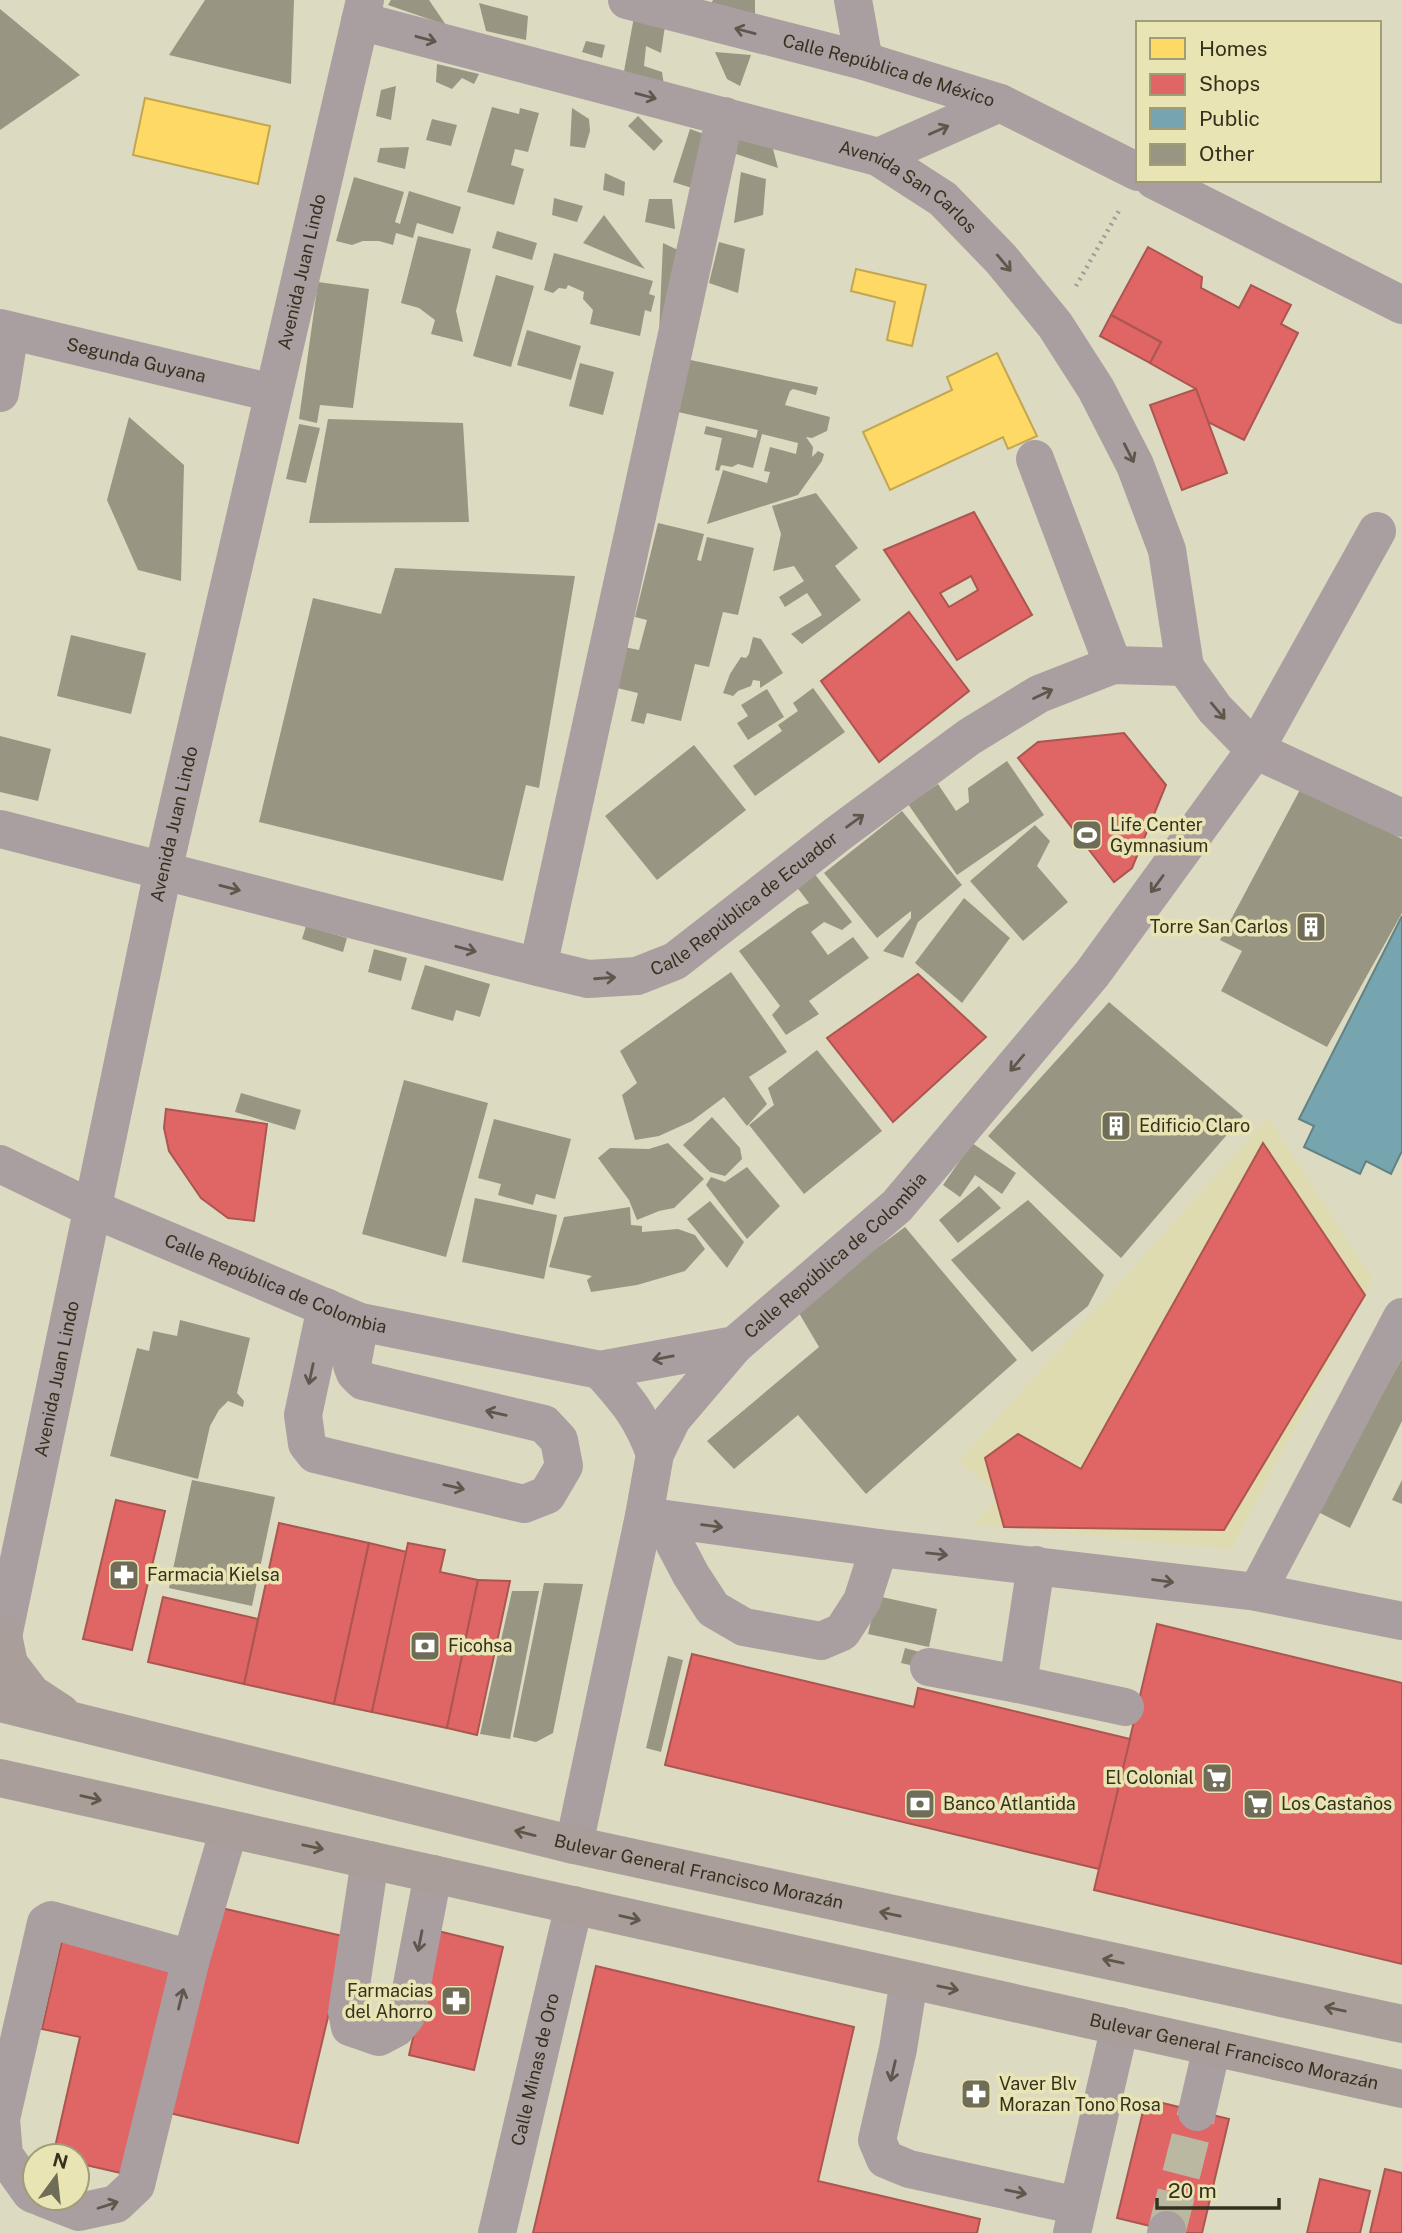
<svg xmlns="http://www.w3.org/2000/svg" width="1402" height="2233" font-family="'Public Sans',sans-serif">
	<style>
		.built { fill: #dfdbb0 }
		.homes { fill: #ffd966; stroke: #c2a750; stroke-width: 2 }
		.shops { fill: #e06666; stroke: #ac5650; stroke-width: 2; fill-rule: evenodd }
		.public { fill: #76a5af; stroke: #628284; stroke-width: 2 }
		.building { fill: #989682 }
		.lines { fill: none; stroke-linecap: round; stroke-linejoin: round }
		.minor-tunnel { stroke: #bab8a0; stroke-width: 38; stroke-dasharray: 38 19; stroke-linecap: butt }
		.path { stroke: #a09995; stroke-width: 4.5; stroke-dasharray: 2 5; stroke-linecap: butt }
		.minor { stroke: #a99ea0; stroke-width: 38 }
		.major { stroke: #a99e9a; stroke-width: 38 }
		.oneway { stroke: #5d584c }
		.oneway2 { stroke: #5d5849 }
		.labels { text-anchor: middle; stroke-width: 7; stroke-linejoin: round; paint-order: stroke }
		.street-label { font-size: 18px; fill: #34321e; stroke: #e9e4b3 }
		.poi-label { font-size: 18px; fill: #34321e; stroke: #e9e4b3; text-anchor: start }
	</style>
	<rect width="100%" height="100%" fill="#dcdac0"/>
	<!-- built -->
	<polygon class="built" points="1268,1118 1373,1279 1231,1549 975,1524 999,1496 959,1461"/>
	<!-- homes -->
	<g class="homes">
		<polygon points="145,98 270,126 258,184 133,155"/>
		<polygon points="856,269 926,285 912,346 887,340 895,302 851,291"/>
		<polygon points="997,353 1037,436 1008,449 1003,437 890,490 863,432 952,390 947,377"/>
	</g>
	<!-- shops -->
	<g class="shops">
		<polygon points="1148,247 1202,277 1201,288 1239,308 1251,285 1291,305 1281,324 1298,333 1244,440 1208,422 1196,389 1150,363 1161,342 1111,315"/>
		<polygon points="1111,315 1161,342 1150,363 1100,336"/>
		<polygon points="1196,389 1227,473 1182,490 1150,405"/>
		<path d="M974,512L1032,615L957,660L884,550ZM971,576L978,590L949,607L940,593Z"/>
		<polygon points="909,612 969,691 879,762 821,681"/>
		<polygon points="1124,733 1166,785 1132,868 1114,882 1018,758 1038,742"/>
		<polygon points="918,974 986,1037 893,1122 827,1038"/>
		<polygon points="166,1109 267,1124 254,1221 228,1218 201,1198 169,1151 164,1128"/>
		<polygon points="1263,1143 1365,1295 1224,1530 1004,1527 985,1458 1018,1434 1081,1469"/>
		<polygon points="116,1500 165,1511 132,1650 83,1639"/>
		<polygon points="279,1523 369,1543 334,1704 244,1684"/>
		<polygon points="369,1543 407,1552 372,1712 334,1704"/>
		<polygon points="408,1543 445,1550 440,1572 478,1580 447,1728 372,1712"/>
		<polygon points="478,1580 510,1581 477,1735 447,1728"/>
		<polygon points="163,1597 258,1619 244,1684 148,1662"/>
		<polygon points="1157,1624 1402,1683 1402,1964 1094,1890"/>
		<polygon points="692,1654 914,1707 918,1688 1130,1739 1099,1869 665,1765"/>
		<polygon points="213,1906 347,1937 298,2143 165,2112"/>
		<polygon points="438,1931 503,1947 474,2070 409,2055"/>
		<polygon points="63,1936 173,1961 125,2174 77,2163 77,2156 53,2156 80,2037 42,2029"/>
		<polygon points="596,1966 854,2027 818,2181 980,2219 977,2233 533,2233"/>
		<polygon points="1146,2099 1229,2119 1202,2233 1179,2233 1117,2218"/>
		<polygon points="1385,2169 1402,2173 1402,2233 1370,2233"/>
		<polygon points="1320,2179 1370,2191 1360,2233 1307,2233"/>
	</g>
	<!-- public -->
	<polygon class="public" points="1402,916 1402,1151 1391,1174 1366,1161 1360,1174 1304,1147 1314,1126 1299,1119"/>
	<!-- building -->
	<g class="building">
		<polygon points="205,0 294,0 291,84 169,55"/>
		<polygon points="391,0 429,0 446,25 388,5"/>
		<polygon points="713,0 755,0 755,15 711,4"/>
		<polygon points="479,3 528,16 526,40 486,31"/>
		<polygon points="0,9 80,75 0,130"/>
		<polygon points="634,17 665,26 661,53 646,46 644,66 662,72 665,92 622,82"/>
		<polygon points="586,41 605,45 602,58 582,52"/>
		<polygon points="715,52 751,55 740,86 727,79"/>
		<polygon points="437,64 479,74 474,84 462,78 452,89 436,82"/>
		<polygon points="396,86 391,120 376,116 381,90"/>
		<polygon points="492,107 519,114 520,108 539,113 528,152 515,149 511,165 524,169 514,205 467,192"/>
		<polygon points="572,108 589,119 590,131 585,148 570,146"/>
		<polygon points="638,116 663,141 654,151 628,126"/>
		<polygon points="432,119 457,125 451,146 426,140"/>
		<polygon points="690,129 707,135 692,188 673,182"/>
		<polygon points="737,137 772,145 778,168 736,154"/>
		<polygon points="409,147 405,169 377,162 380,148"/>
		<polygon points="741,172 766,179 763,215 734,223"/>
		<polygon points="605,173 625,182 624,196 603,190"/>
		<polygon points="354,177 404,192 395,222 400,224 409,191 461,207 453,234 417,223 413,238 396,233 393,245 379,241 363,241 352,245 336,241"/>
		<polygon points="554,198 583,206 577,222 552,215"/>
		<polygon points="649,199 672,199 675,229 645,222"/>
		<polygon points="604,215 616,231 645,269 583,243"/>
		<polygon points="497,231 537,243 532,260 492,248"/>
		<polygon points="418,236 471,249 456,311 463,342 431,334 435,320 419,308 401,303"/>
		<polygon points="719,242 745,249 738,293 709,283"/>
		<polygon points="663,243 680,251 659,334"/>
		<polygon points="554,253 653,281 649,294 655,296 651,312 645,310 640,336 590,324 593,310 583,299 584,292 568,285 566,289 559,288 553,293 544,290"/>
		<polygon points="496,275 534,286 511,367 473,356"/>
		<polygon points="318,282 369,289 353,408 320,405 317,423 299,419"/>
		<polygon points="527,330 581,346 571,380 517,365"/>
		<polygon points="681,358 818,387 816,395 793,389 790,391 785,405 830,417 827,431 812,438 806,437 813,447 812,457 818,451 824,454 822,461 798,495 707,524 723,470 767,483 770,472 764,471 770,447 796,454 798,443 762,434 753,468 738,464 732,467 721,465 719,471 715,470 722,438 704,434 706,426 756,438 758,430 669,410"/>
		<polygon points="580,363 614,372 603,415 569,406"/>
		<polygon points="129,417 184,465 181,581 138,570 107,500"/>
		<polygon points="328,419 463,423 469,522 309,523"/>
		<polygon points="299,424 320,428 306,483 286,479"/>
		<polygon points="816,493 858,548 835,566 861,600 802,644 791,634 822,615 807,593 785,607 779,597 804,581 794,566 773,571 781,534 772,506"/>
		<polygon points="658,523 704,534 697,560 701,561 707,537 754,548 738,615 723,612 709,667 695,664 681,721 647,713 644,724 631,721 638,693 613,687 624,647 639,650 647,620 635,617"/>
		<polygon points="395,568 575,576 539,788 526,785 503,881 259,822 313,598 381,614"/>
		<polygon points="71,635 146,653 131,714 57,696"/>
		<polygon points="753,637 761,639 783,673 760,688 760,681 753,680 751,686 738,691 733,696 723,693 730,674 741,657 746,658 749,654"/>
		<polygon points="813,688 845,732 755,796 733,766 782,731 778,725 798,711 793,703"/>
		<polygon points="767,689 784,717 748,740 737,723 748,716 741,705"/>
		<polygon points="0,736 51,749 38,801 0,792"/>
		<polygon points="694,745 746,810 657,880 605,816"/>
		<polygon points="1007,761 1044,815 957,875 908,804 938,784 956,811 969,802 968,788"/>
		<polygon points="1302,786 1402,839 1402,913 1327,1047 1221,991 1242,951 1220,940"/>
		<polygon points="902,811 962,885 918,922 903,958 883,951 911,918 911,911 877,938 824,873"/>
		<polygon points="1035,825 1050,841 1037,866 1068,902 1023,941 970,881"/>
		<polygon points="810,868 852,922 842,930 824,922 811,932 828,955 853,937 869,958 809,1001 819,1014 786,1035 772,1015 780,1006 739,951 798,908 809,903 793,882"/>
		<polygon points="964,898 1010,938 962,1003 915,963"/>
		<polygon points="306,926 347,938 343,952 302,939"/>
		<polygon points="374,949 407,958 401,981 368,972"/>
		<polygon points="425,965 490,984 480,1017 456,1010 453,1021 411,1009"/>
		<polygon points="731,972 787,1052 749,1077 767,1104 747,1126 724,1097 692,1121 659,1136 635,1140 622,1095 637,1083 620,1051"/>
		<polygon points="1109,1002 1243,1116 1121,1258 988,1136"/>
		<polygon points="817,1050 882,1131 804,1194 749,1125 774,1105 768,1088"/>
		<polygon points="404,1080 488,1103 446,1257 362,1234"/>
		<polygon points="241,1093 301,1110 295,1130 235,1112"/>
		<polygon points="712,1117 740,1148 742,1159 725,1176 710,1172 683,1145"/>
		<polygon points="494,1119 571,1139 555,1199 536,1194 533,1205 498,1195 501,1184 478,1178"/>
		<polygon points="668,1143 704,1179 674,1208 659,1211 637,1220 629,1200 598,1158 610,1148 649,1149"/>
		<polygon points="972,1143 1016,1173 1002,1194 975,1175 960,1197 943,1185"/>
		<polygon points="747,1167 780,1206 747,1239 706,1185 711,1177 725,1182"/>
		<polygon points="979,1186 1001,1208 958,1243 939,1220"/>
		<polygon points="475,1198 557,1215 544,1279 462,1262"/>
		<polygon points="1028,1200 1104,1275 1088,1306 1032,1352 951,1260"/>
		<polygon points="710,1201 744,1242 727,1268 687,1219"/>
		<polygon points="630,1207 631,1225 642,1226 642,1232 678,1229 695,1235 705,1249 685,1271 637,1285 591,1292 587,1280 592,1276 549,1267 564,1217"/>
		<polygon points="905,1227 1017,1360 866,1494 798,1415 734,1469 707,1441 819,1347 796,1308"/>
		<polygon points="180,1320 250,1338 237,1393 244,1401 243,1407 228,1401 219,1410 210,1426 198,1479 110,1456 137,1348 149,1351 153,1331 177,1336"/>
		<polygon points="1402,1358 1402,1421 1350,1528 1318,1512"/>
		<polygon points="192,1480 275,1497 252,1606 169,1588"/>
		<polygon points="1402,1480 1402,1504 1392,1500"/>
		<polygon points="544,1583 583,1584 553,1733 536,1742 513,1737"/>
		<polygon points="512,1591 539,1591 510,1739 480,1734"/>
		<polygon points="877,1596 937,1609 929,1647 868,1634"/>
		<polygon points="905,1648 927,1654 923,1668 901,1663"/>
		<polygon points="668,1656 683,1660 661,1752 646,1748"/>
	</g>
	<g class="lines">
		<!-- minor-tunnel -->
		<polyline class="minor-tunnel" points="1167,2230 1197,2112"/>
		<!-- path -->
		<polyline class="path" points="1076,286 1120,209"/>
		<!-- minor -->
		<g class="minor">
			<path id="s1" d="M627,0L864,61L1000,103L1138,172"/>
			<polyline points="853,0 864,61"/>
			<path id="s2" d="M360,21L878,157L943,199L1001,259L1055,325L1096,389L1135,465L1167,550L1185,667L1215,709L1255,750L1402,818"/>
			<polyline points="878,157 1000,103"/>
			<polyline points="1154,180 1402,305"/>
			<path id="s3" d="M0,328L273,393"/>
			<polyline points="0,393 10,331"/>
			<polyline points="1035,459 1113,665"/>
			<path id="s4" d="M0,829L538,967L588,979L637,976L675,961L839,833L969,737L1039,694L1113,665L1185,667"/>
			<polyline points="538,967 725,116"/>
			<path id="s5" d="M0,1164L93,1209L360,1322L600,1370L735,1345L897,1206L1092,974L1255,750L1377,531"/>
			<polyline points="326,1307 303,1415 307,1444 315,1454 524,1504 547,1495 564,1466 559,1440 544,1424 363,1381 355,1373 352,1365 360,1322"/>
			<path d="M600,1370C627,1400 641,1416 655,1454"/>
			<polyline points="644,1516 879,1548 1257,1592 1402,1621"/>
			<polyline points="662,1520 691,1575 713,1609 744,1627 821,1641 842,1632 862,1601 879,1548"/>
			<polyline points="1257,1592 1402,1317"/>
			<path id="s6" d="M0,1651L163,871L365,0"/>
			<polyline points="929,1667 1018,1684 1036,1565"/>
			<polyline points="1018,1684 1125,1707"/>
			<polyline points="574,1845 644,1516 655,1454 672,1419 735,1345"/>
			<polyline points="370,1860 347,2012 350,2027 379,2037 396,2028 406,2016 433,1874"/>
			<polyline points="909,1980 898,2049 877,2140 885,2159 909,2169 1078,2206"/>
			<polyline points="1197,2112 1212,2047"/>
			<polyline points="35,2195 31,2193 4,2155 1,2119 46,1923 51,1920 191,1959"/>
			<polyline points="43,2198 79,2212 116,2204 136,2185 191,1959 229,1829"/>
			<path id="s7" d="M497,2233L574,1905"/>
			<polyline points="1072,2233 1120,2026"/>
			<polyline points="1166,2233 1167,2230"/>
		</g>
		<!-- major -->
		<g class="major">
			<polyline points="3,1635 9,1664 32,1694 61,1713"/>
			<path id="s8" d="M0,1703L574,1845L1402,2024"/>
			<path id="s9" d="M0,1778L1402,2089"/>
		</g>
	</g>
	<!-- one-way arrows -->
	<defs><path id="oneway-shaft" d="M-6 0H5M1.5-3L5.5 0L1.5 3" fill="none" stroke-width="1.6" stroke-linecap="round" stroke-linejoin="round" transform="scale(1.75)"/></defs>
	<g class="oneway">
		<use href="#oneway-shaft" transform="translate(745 31) rotate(-165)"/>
		<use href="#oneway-shaft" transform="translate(426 39) rotate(15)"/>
		<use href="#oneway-shaft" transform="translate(646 96) rotate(15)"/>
		<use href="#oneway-shaft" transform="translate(939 130) rotate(-24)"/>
		<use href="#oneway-shaft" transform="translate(1004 263) rotate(50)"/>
		<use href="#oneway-shaft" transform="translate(1129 453) rotate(63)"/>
		<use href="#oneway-shaft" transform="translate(1043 694) rotate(-25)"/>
		<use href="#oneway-shaft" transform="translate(1218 711) rotate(50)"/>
		<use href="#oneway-shaft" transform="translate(855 821) rotate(-36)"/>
		<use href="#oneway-shaft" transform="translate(1157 884) rotate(126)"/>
		<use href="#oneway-shaft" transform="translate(230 888) rotate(14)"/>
		<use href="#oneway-shaft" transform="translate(466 949) rotate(15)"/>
		<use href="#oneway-shaft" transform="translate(605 978) rotate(-4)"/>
		<use href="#oneway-shaft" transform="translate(1017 1063) rotate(130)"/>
		<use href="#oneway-shaft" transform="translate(663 1358) rotate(169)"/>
		<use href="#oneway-shaft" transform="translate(311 1374) rotate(102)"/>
		<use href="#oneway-shaft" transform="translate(496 1413) rotate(-167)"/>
		<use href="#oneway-shaft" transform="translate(454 1487) rotate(13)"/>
		<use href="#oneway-shaft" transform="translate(712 1526) rotate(7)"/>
		<use href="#oneway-shaft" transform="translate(937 1554) rotate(6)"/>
		<use href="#oneway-shaft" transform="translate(1163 1581) rotate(7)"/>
		<use href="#oneway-shaft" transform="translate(420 1941) rotate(101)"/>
		<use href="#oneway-shaft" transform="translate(181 1999) rotate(-76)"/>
		<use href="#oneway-shaft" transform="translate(893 2071) rotate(103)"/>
		<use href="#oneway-shaft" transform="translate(1016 2192) rotate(12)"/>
		<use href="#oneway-shaft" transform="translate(108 2205) rotate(-18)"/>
	</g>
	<g class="oneway2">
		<use href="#oneway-shaft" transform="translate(91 1798) rotate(13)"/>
		<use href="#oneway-shaft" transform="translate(525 1833) rotate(-166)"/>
		<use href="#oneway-shaft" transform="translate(313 1847) rotate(12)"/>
		<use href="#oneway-shaft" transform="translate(890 1914) rotate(-168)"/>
		<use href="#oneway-shaft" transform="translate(630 1918) rotate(13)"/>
		<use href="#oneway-shaft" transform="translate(1113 1961) rotate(-168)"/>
		<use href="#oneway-shaft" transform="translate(948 1988) rotate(12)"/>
		<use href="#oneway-shaft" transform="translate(1335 2009) rotate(-168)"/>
	</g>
	<!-- icons -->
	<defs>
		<g id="stadium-square" transform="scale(1.575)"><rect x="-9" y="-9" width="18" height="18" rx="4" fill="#6f6d57" stroke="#e9e4b3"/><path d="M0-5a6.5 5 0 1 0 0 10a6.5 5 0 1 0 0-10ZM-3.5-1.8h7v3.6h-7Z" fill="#fff"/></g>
		<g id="building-square" transform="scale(1.575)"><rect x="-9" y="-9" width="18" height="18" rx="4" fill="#6f6d57" stroke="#e9e4b3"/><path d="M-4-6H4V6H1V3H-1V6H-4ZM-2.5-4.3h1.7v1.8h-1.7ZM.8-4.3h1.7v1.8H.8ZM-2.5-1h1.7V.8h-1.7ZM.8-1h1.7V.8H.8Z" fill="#fff"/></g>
		<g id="pharmacy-square" transform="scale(1.575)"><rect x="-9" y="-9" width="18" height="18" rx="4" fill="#6f6d57" stroke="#e9e4b3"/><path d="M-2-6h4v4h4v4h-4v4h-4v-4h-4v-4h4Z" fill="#fff"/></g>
		<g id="bank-square" transform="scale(1.575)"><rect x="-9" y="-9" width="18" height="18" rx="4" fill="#6f6d57" stroke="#e9e4b3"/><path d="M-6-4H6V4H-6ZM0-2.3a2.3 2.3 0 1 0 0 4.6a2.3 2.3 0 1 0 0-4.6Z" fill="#fff"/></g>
		<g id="supermarket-square" transform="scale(1.575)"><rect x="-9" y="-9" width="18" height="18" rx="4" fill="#6f6d57" stroke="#e9e4b3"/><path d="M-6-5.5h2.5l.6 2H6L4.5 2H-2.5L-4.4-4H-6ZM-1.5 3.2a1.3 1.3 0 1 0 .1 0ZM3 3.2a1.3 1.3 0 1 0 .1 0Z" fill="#fff"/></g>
	</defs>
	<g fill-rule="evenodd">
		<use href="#stadium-square" x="1087" y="835"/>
		<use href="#building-square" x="1311" y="927"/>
		<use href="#building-square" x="1116" y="1126"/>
		<use href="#pharmacy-square" x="124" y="1575"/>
		<use href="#bank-square" x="425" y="1646"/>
		<use href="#supermarket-square" x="1217" y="1778"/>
		<use href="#bank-square" x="920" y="1804"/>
		<use href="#supermarket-square" x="1258" y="1804"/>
		<use href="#pharmacy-square" x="456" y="2001"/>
		<use href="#pharmacy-square" x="976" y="2094"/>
	</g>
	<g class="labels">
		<!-- street labels -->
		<g class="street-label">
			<text dy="6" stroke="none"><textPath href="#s1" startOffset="271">Calle República de México</textPath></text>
			<text dy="6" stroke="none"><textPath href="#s2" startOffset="576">Avenida San Carlos</textPath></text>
			<text dy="6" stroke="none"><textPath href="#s6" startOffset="1412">Avenida Juan Lindo</textPath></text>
			<text dy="6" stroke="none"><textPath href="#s3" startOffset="140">Segunda Guyana</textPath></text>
			<text dy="6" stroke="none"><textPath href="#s6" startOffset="845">Avenida Juan Lindo</textPath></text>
			<text dy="6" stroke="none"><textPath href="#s4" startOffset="786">Calle República de Ecuador</textPath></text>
			<text dy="6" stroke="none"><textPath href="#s5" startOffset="910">Calle República de Colombia</textPath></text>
			<text dy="6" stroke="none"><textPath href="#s5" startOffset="301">Calle República de Colombia</textPath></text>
			<text dy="6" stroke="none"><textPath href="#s6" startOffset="278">Avenida Juan Lindo</textPath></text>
			<text dy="6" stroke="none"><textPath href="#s8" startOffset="719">Bulevar General Francisco Morazán</textPath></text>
			<text dy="6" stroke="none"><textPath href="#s9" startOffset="1264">Bulevar General Francisco Morazán</textPath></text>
			<text dy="6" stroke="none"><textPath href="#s7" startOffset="168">Calle Minas de Oro</textPath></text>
		</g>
		<!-- poi labels -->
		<g class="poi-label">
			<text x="1110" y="831">Life Center<tspan x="1110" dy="21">Gymnasium</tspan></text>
			<text x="1288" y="933" text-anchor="end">Torre San Carlos</text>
			<text x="1139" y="1132">Edificio Claro</text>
			<text x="147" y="1581">Farmacia Kielsa</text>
			<text x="448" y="1652">Ficohsa</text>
			<text x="1194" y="1784" text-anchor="end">El Colonial</text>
			<text x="943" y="1810">Banco Atlantida</text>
			<text x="1281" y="1810">Los Castaños</text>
			<text x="433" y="1997" text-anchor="end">Farmacias<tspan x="433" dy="21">del Ahorro</tspan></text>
			<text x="999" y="2090">Vaver Blv<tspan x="999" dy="21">Morazan Tono Rosa</tspan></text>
		</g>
	</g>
	<!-- legend -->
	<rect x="1136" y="21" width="245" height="161" fill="#e9e4b3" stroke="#a19d77" stroke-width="2"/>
	<rect x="1150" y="38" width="35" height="21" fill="#ffd966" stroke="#a19d77" stroke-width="2"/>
	<text x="1199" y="56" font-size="21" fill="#34321e">Homes</text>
	<rect x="1150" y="74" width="35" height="21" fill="#e06666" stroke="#a19d77" stroke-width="2"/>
	<text x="1199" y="91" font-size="21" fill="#34321e">Shops</text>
	<rect x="1150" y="108" width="35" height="21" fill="#76a5af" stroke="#a19d77" stroke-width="2"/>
	<text x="1199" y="126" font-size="21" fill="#34321e">Public</text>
	<rect x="1150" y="144" width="35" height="21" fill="#989682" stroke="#a19d77" stroke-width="2"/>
	<text x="1199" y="161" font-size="21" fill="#34321e">Other</text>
	<!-- north arrow -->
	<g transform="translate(56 2177) rotate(15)"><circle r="33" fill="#e9e4b3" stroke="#a19d77" stroke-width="2"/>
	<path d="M0-5L12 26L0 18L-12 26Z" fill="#6f6d57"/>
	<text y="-10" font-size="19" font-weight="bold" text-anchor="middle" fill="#34321e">N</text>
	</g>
	<!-- scale -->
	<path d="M1157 2198v10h122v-10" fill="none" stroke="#34321e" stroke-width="3.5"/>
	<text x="1168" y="2198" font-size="21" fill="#34321e" stroke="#e9e4b3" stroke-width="5" paint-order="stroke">20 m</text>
</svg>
